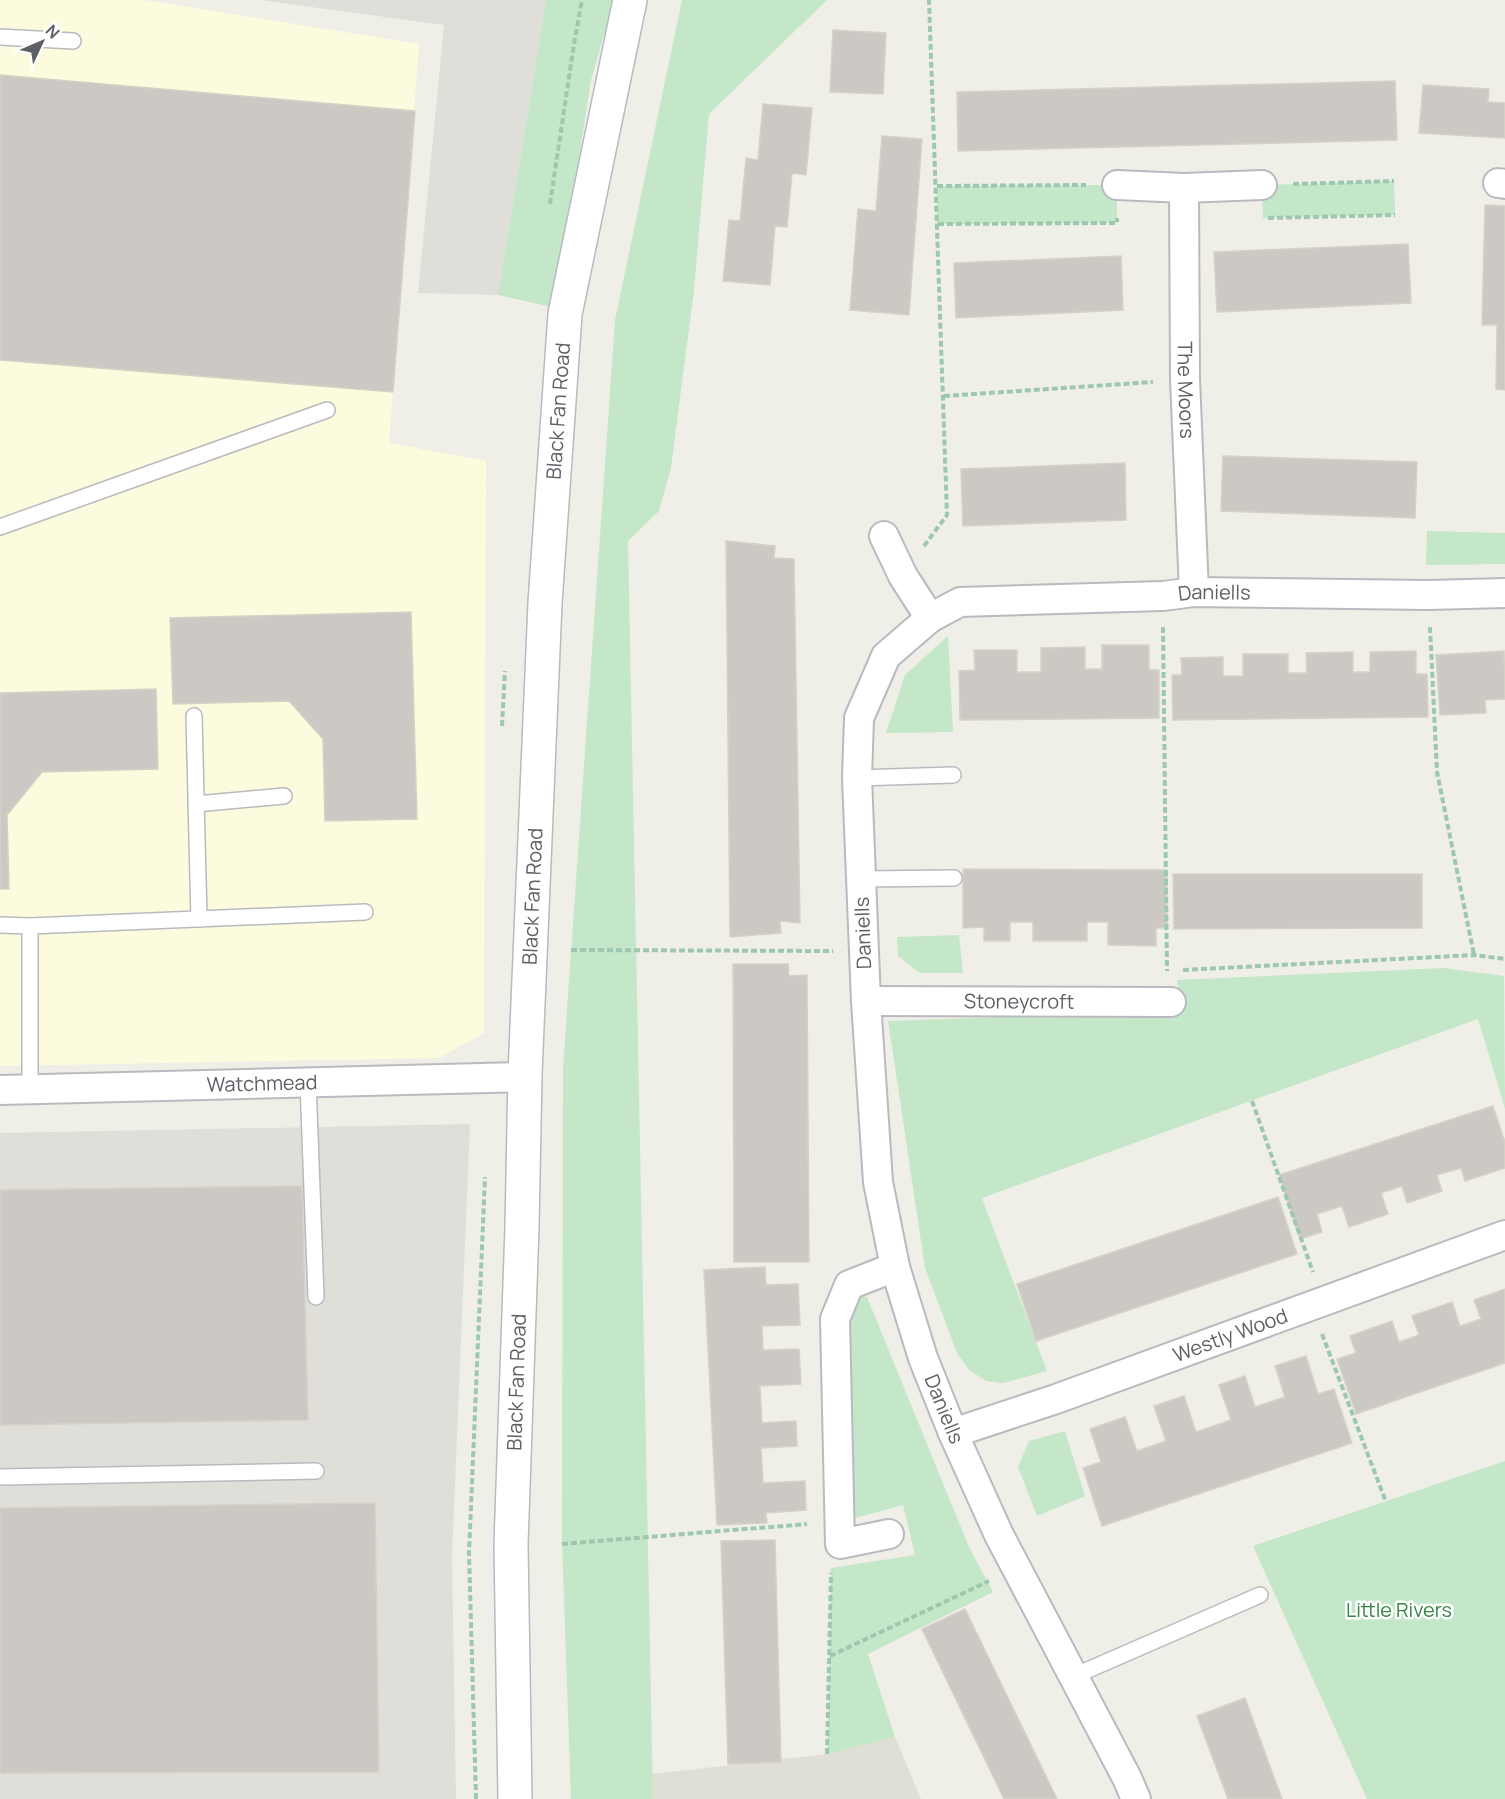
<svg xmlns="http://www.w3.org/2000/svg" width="1505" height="1799" font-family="Manrope,sans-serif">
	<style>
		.commercial { fill: #fdfbde }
		.industrial { fill: #dfded9 }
		.education { fill: #e0dfd5 }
		.green { fill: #c4e7c9 }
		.building { fill: #ccc9c4; stroke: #d5d2c5; stroke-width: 1.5 }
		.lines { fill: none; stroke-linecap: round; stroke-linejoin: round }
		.lane-casing { stroke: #b9bac0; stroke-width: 18 }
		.street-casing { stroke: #b9bac0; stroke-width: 32 }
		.secondary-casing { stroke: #b8bac0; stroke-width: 36 }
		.path { stroke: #9dc7af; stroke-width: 4; stroke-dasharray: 6 3; stroke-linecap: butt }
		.lane { stroke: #fff; stroke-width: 15 }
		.street { stroke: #fff; stroke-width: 28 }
		.secondary { stroke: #fff; stroke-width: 33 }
		.labels { text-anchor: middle; stroke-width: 5; stroke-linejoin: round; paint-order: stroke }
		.street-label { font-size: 20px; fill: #5e6066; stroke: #fff }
		.park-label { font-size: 20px; fill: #378546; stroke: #fff }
	</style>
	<rect width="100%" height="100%" fill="#f0efe7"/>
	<!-- commercial -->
	<polygon class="commercial" points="0,0 144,0 419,44 389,443 486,461 484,1033 439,1058 0,1066"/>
	<!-- industrial -->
	<g class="industrial">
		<polygon points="259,0 546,0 498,295 418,293 444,25"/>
		<polygon points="470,1124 452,1557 456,1799 0,1799 0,1133"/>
	</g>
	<!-- education -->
	<polygon class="education" points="895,1737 921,1799 653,1799 652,1774 827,1754"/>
	<!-- green -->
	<g class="green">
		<polygon points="546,0 614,0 591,80 556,308 498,295"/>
		<polygon points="682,0 827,0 709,114 694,290 671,468 659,511 628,541 653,1799 571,1799 562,1544 563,1067 615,320"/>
		<polygon points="1394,181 1395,215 1263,218 1262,185"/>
		<polygon points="1117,185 1117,223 937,224 937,186"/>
		<polygon points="1427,531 1505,533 1505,564 1426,565"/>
		<polygon points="948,636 953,732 886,733 905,675"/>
		<polygon points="959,935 963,973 920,973 898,956 897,937"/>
		<polygon points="1444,968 1504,976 1505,1109 1478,1019 982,1198 1047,1371 1003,1383 986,1381 969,1370 957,1353 925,1268 888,1021 1181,1011 1177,980"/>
		<polygon points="859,1296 867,1297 969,1547 993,1592 868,1654 895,1737 827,1754 831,1568 915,1555 903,1505 841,1522 845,1329"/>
		<polygon points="1065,1431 1085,1496 1037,1516 1018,1467 1029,1441"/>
		<polygon points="1505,1461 1505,1799 1367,1799 1253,1546"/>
	</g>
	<!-- building -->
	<g class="building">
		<polygon points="833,30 886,33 883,94 830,92"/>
		<polygon points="0,75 415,111 393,392 0,360"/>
		<polygon points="1395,81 1397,140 958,151 957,92"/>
		<polygon points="1423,85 1489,89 1488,102 1505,103 1505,138 1419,133"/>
		<polygon points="763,104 812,108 806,175 792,173 787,227 775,226 770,285 723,281 729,220 740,221 746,158 758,160"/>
		<polygon points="882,136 922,139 909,315 850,310 858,209 876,211"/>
		<polygon points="1485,205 1505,206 1505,390 1496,389 1497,325 1482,325"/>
		<polygon points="1408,244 1411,303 1217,312 1214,252"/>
		<polygon points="1121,256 1123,310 956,318 954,263"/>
		<polygon points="1223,456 1417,462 1415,518 1221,511"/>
		<polygon points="1125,463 1126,520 963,526 961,469"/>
		<polygon points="726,541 775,546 774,558 794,559 800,923 780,921 781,933 730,937"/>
		<polygon points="411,612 417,819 325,821 323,739 289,701 173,704 170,618"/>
		<polygon points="1102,645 1149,645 1149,670 1159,670 1159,718 960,720 959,671 975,670 974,650 1017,650 1017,672 1041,672 1041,648 1085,647 1085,669 1102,669"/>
		<polygon points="1416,651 1416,674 1427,674 1428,717 1173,720 1172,675 1182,675 1181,658 1223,657 1223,676 1243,676 1243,654 1288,654 1288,673 1307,673 1306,653 1353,652 1353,672 1370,672 1370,652"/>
		<polygon points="1504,651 1505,699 1485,700 1486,713 1440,715 1436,655"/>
		<polygon points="156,689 158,769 42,772 7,815 9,889 0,889 0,693"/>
		<polygon points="963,869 1167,870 1167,928 1156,928 1156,946 1108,945 1108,922 1087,922 1087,941 1033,941 1033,922 1010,922 1010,941 984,941 984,927 963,928"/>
		<polygon points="1173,874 1422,874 1422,928 1174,929"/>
		<polygon points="733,964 788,964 789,976 807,975 809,1262 734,1262"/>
		<polygon points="1493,1106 1505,1142 1505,1168 1465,1181 1461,1168 1437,1175 1442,1191 1407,1203 1402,1186 1381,1193 1388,1214 1349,1227 1342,1206 1317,1214 1322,1232 1300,1239 1279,1175"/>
		<polygon points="302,1186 308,1420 0,1425 0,1190"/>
		<polygon points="1278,1197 1297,1254 1036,1341 1017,1284"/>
		<polygon points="765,1267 766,1285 798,1284 800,1325 762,1326 763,1350 799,1349 801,1384 760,1386 762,1423 796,1421 797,1446 761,1448 763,1483 805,1481 806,1510 766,1513 767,1523 717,1525 704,1270"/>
		<polygon points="1505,1289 1505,1363 1356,1414 1337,1359 1356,1353 1350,1336 1392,1321 1399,1342 1419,1335 1412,1316 1452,1302 1460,1326 1481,1319 1474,1300"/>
		<polygon points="1306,1356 1318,1394 1334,1389 1352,1443 1102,1526 1083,1468 1101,1462 1090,1429 1125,1417 1137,1451 1166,1441 1154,1406 1184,1396 1196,1432 1231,1420 1219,1385 1245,1376 1255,1407 1285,1397 1275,1366"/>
		<polygon points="375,1503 379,1772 0,1773 0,1508"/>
		<polygon points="775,1540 781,1762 728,1764 721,1541"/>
		<polygon points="965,1609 1057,1799 1004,1799 922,1629"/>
		<polygon points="1245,1698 1282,1799 1228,1799 1197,1716"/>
	</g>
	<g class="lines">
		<!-- lane casing -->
		<g class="lane-casing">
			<g id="lane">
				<polyline points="0,37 73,41"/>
				<polyline points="0,527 327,410"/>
				<polyline points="194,716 199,919"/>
				<polyline points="857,778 953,775"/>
				<polyline points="196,804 284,796"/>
				<polyline points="861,879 954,878"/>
				<polyline points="0,925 30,926 30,1089"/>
				<polyline points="30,926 365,912"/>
				<polyline points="308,1082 316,1297"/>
				<polyline points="0,1477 316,1471"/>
				<polyline points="1074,1676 1260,1595"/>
			</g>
		</g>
		<!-- street casing -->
		<g class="street-casing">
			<g id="street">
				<polyline points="1498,183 1505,184"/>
				<polyline points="1117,185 1184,188 1262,185"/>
				<path id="s1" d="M1184,188L1185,379L1194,592"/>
				<polyline points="884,536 903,576 930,618"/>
				<path id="s2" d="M866,1001L1171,1002"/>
				<path id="s3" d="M0,1090L525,1077"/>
				<path id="s4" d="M953,1433L1056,1399L1505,1235"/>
				<polyline points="889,1534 840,1544 835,1319 849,1285 895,1267"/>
				<path id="s5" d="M1136,1799L1127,1778L999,1535L953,1433L923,1358L895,1267L878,1182L866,1001L857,778L859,718L886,656L930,618L960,602L1163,596L1194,592L1429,595L1505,593"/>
			</g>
		</g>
		<!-- secondary casing -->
		<g class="secondary-casing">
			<g id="secondary">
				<path id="s6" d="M515,1799L511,1544L522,1227L525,1074L545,603L565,314L630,0"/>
			</g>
		</g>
		<!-- path -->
		<g class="path">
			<polyline points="1293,184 1394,181"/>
			<polyline points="937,186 1086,185"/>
			<polyline points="550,204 574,44 582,0"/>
			<polyline points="1268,218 1395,215"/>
			<polyline points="938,224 1117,223 1117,218"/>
			<polyline points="944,396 1153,382"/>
			<polyline points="924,546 947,515 929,0"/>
			<polyline points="1163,627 1167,971"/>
			<polyline points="1430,627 1437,772 1474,955"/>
			<polyline points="502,726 505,671"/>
			<polyline points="571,950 833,951"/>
			<polyline points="1183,970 1474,955 1505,959"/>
			<polyline points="1252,1101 1313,1272"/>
			<polyline points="1322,1334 1386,1502"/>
			<polyline points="562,1544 807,1524"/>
			<polyline points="830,1656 989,1581"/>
			<polyline points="827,1754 831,1573"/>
			<polyline points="476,1799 469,1553 485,1177"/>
		</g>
		<!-- lane -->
		<use href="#lane" class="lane"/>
		<!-- street -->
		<use href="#street" class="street"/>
		<!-- secondary -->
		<use href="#secondary" class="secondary"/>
	</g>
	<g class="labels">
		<!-- street labels -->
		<g class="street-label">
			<text dy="7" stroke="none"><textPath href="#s1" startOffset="202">The Moors</textPath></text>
			<text dy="7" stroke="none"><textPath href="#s6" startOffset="1389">Black Fan Road</textPath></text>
			<text dy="7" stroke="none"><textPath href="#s5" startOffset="1551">Daniells</textPath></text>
			<text dy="7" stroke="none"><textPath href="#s6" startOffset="903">Black Fan Road</textPath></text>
			<text transform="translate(863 933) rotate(-92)" y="7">Daniells</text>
			<text dy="7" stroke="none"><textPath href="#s2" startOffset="153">Stoneycroft</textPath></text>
			<text dy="7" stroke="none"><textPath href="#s3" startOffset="262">Watchmead</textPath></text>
			<text dy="7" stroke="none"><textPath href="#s4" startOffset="294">Westly Wood</textPath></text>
			<text dy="7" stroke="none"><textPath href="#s6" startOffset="417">Black Fan Road</textPath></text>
			<text transform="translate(944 1409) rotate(68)" y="7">Daniells</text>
		</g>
		<!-- park labels -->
		<g class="park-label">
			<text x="1399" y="1617">Little Rivers</text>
		</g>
	</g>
	<!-- north arrow -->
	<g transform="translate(42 42) rotate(46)" stroke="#ffffff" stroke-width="4.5" paint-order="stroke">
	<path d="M0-4.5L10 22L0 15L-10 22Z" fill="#5e6066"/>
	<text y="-9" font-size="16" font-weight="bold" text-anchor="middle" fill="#5e6066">N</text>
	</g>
</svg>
